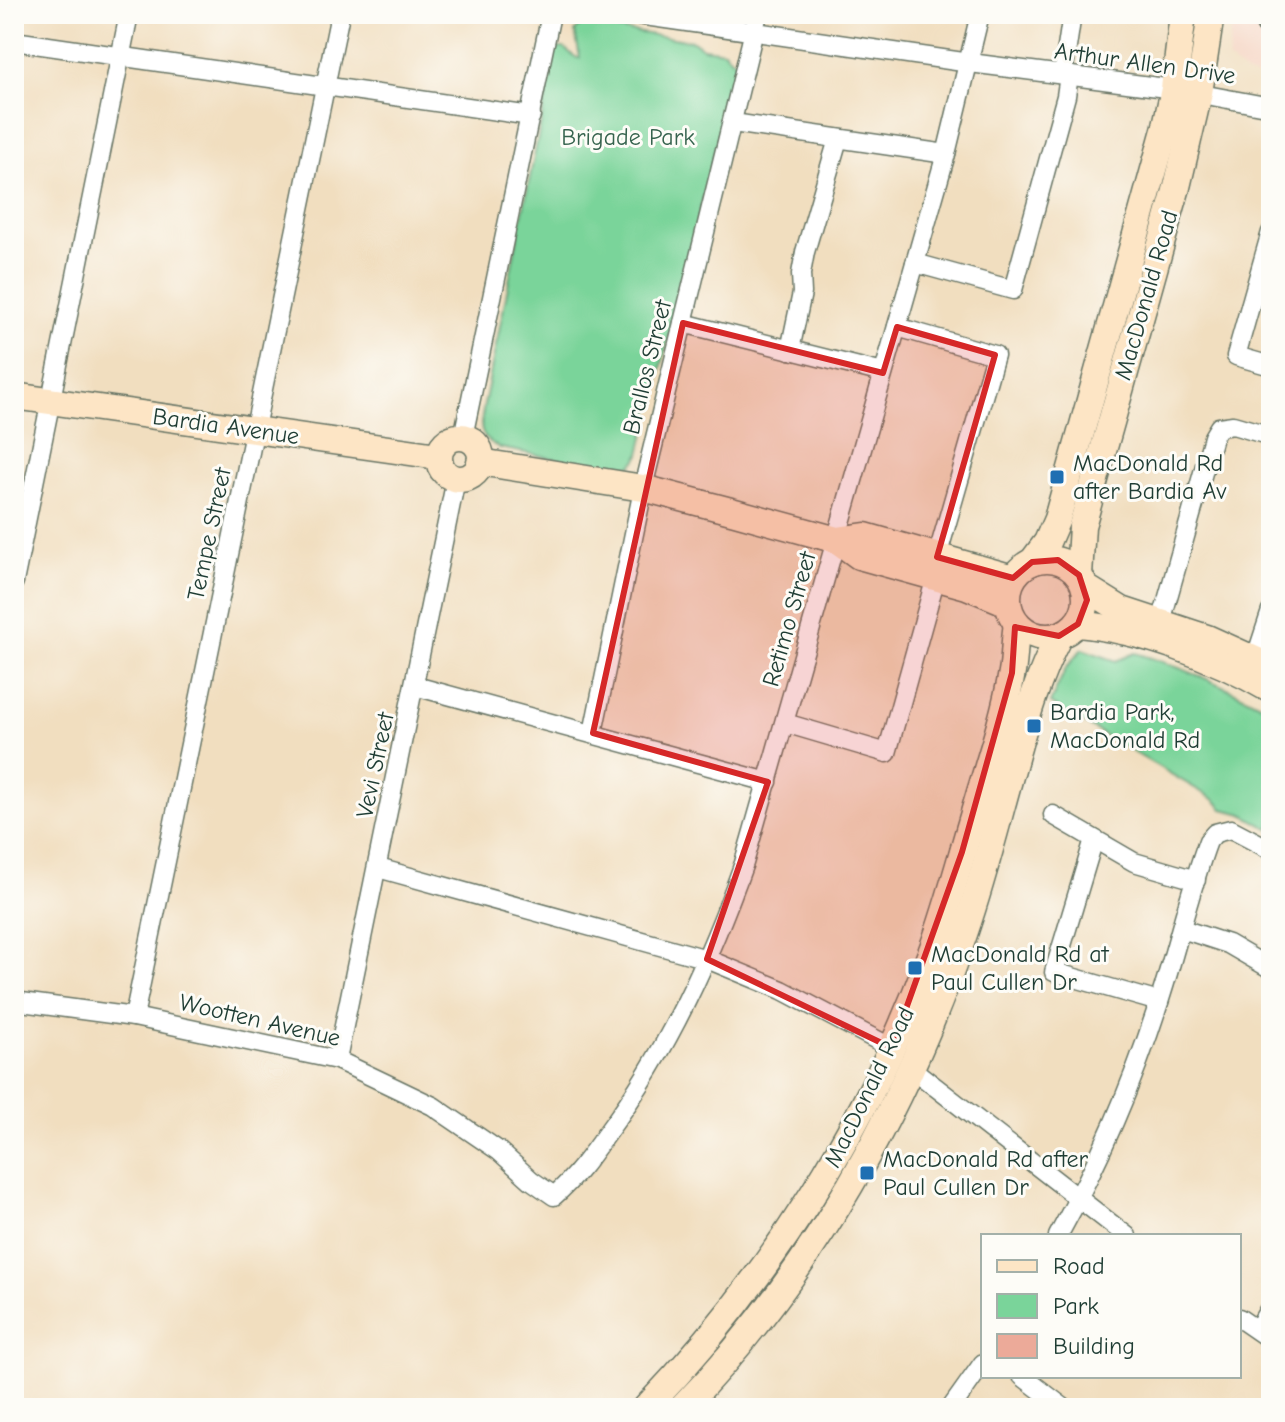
<svg xmlns="http://www.w3.org/2000/svg" width="1285" height="1422" font-family="'Comic Neue',sans-serif">
	<style>
		.built { fill: #f5d3c1 }
		.green { fill: #7ad49a; stroke: #4c8867; stroke-width: 2 }
		.building { fill: #ecaa99 }
		.lines { fill: none; stroke-linecap: round; stroke-linejoin: round }
		.street-casing { stroke: #687565; stroke-width: 21 }
		.secondary-casing { stroke: #687565; stroke-width: 29 }
		.street { stroke: #fff; stroke-width: 18 }
		.secondary { stroke: #fde5c5; stroke-width: 26 }
		.marked { fill: #d62828; fill-opacity: 0.2; stroke: #d62828; stroke-width: 6; stroke-linejoin: round }
		.poi-dot { fill: #1f6fb2; stroke: #fdfcf7; stroke-width: 3 }
		.labels { text-anchor: middle; stroke-width: 6; stroke-linejoin: round; paint-order: stroke }
		.street-label { font-size: 24px; fill: #1f3d34; stroke: #fdfcf7 }
		.park-label { font-size: 24px; fill: #36634e; stroke: #fdfcf7 }
		.poi-label { font-size: 24px; fill: #1f3d34; stroke: #fdfcf7; text-anchor: start }
	</style>
	<rect width="100%" height="100%" fill="#fdfcf7"/>
	<filter id="ink" filterUnits="userSpaceOnUse"><feTurbulence type="fractalNoise" baseFrequency=".0125" numOctaves="2"/><feDisplacementMap in="SourceGraphic" scale="16" xChannelSelector="R" yChannelSelector="G"/><feConvolveMatrix kernelMatrix="1 2 1 2 8 2 1 2 1" color-interpolation-filters="sRGB"/></filter>
	<filter id="wash" filterUnits="userSpaceOnUse"><feTurbulence type="fractalNoise" baseFrequency=".006" numOctaves="4" result="noise"/><feDisplacementMap in="SourceGraphic" scale="32" xChannelSelector="R" yChannelSelector="G"/><feGaussianBlur stdDeviation="1.8" result="paint"/><feColorMatrix in="noise" values="0 0 0 0 0 0 0 0 0 0 0 0 0 0 0 0 0 1.4 0 .05"/><feComposite in="paint" operator="in"/></filter>
	<g filter="url(#wash)">
		<rect width="100%" height="100%" fill="#f1debf"/>
		<!-- built -->
		<polygon class="built" points="1233,14 1271,14 1271,80 1248,74 1228,60"/>
		<!-- green -->
		<g class="green">
			<path d="M582,24L693,41L703,48L724,51L731,59L737,60L640,454C634,466 628,469 615,470L500,448C477,437 480,428 484,405L556,48H564L577,58H580L575,31Z"/>
			<path d="M1082,649L1116,661L1135,653C1182,667 1228,687 1271,710V830L1243,814L1223,809L1215,800L1050,703L1066,668Z"/>
		</g>
		<g id="blocks">
			<!-- building -->
			<polygon class="building" points="1249,14 1271,14 1271,44 1258,31"/>
		</g>
	</g>
	<g filter="url(#ink)">
		<use href="#blocks" fill-opacity="0" stroke="#687565" stroke-width="2"/>
		<g class="lines">
			<!-- street casing -->
			<g class="street-casing">
				<g id="street">
					<polyline points="631,14 970,63 1174,89 1271,107"/>
					<polyline points="14,41 531,116"/>
					<polyline points="1063,74 1072,14"/>
					<polyline points="733,123 946,154"/>
					<polyline points="1271,232 1236,356 1271,366"/>
					<polyline points="915,263 1013,290 1066,96 1069,75"/>
					<polyline points="683,323 883,373"/>
					<polyline points="897,327 995,355 937,557"/>
					<polyline points="790,350 802,293 801,274 805,252 838,139"/>
					<polyline points="463,437 551,14"/>
					<polyline points="14,582 129,14"/>
					<polyline points="1161,622 1213,437 1219,427 1233,425 1271,436"/>
					<polyline points="1252,669 1271,611"/>
					<polyline points="415,686 768,782"/>
					<polyline points="785,723 887,753 936,577"/>
					<polyline points="593,733 646,475 758,14"/>
					<polyline points="1053,815 1134,862 1196,880"/>
					<polyline points="1094,839 1054,972 1159,1002"/>
					<polyline points="378,868 707,959 782,990 892,1048"/>
					<polyline points="1182,929 1228,944 1271,969"/>
					<path d="M14,1001L134,1017L337,1060L433,1106L499,1151L531,1180L554,1196C576,1177 592,1154 609,1130C669,1049 710,957 744,863L946,154L980,14"/>
					<polyline points="134,1017 340,14"/>
					<polyline points="337,1060 456,479"/>
					<polyline points="911,1068 1127,1236"/>
					<path d="M1058,1236C1099,1162 1134,1081 1160,999C1177,947 1189,892 1208,841L1215,833L1231,829L1271,850"/>
					<polyline points="1239,1318 1271,1340"/>
					<polyline points="1257,1330 1271,1306"/>
					<polyline points="1022,1376 1064,1408"/>
					<polyline points="951,1408 983,1363"/>
				</g>
			</g>
			<!-- secondary casing -->
			<g class="secondary-casing">
				<g id="secondary">
					<polyline points="14,396 438,456"/>
					<circle cx="460" cy="458" r="21"/>
					<polyline points="480,462 643,488 735,512 837,540 859,556 967,586 1008,603"/>
					<polyline points="837,540 865,536 1013,578"/>
					<circle cx="1047" cy="598" r="39"/>
					<polyline points="1032,562 1047,542 1057,519 1165,130 1174,89 1183,14"/>
					<polyline points="1079,575 1082,526 1177,187 1199,93 1211,14"/>
					<polyline points="1085,587 1122,610 1207,638 1271,667"/>
					<path d="M1078,624C1142,630 1215,657 1271,690"/>
					<path d="M646,1408C771,1277 869,1123 931,953C948,907 960,860 974,813C987,767 1004,720 1012,672C1015,656 1014,640 1017,624"/>
					<path d="M682,1408C812,1275 906,1106 965,931C984,876 998,818 1014,762C1026,718 1038,677 1059,636"/>
				</g>
			</g>
			<!-- street -->
			<use href="#street" class="street"/>
			<!-- secondary -->
			<use href="#secondary" class="secondary"/>
		</g>
	</g>
	<!-- marked area -->
	<path class="marked" d="M683,323L883,373L897,327L995,355L937,557L1013,578L1032,562L1058,560L1079,575L1087,600L1078,624L1059,636L1015,627L1012,673L962,852L892,1048L707,959L768,782L593,733Z"/>
	<!-- markers -->
	<g class="poi-dot">
		<rect x="1049" y="469" width="16" height="16" rx="4"/>
		<rect x="1026" y="718" width="16" height="16" rx="4"/>
		<rect x="907" y="960" width="16" height="16" rx="4"/>
		<rect x="859" y="1165" width="16" height="16" rx="4"/>
	</g>
	<g class="labels">
		<!-- street labels -->
		<g class="street-label">
			<text transform="translate(1145 63) rotate(8)" y="8">Arthur Allen Drive</text>
			<text transform="translate(1146 295) rotate(-74)" y="8">MacDonald Road</text>
			<text transform="translate(647 367) rotate(-76)" y="8">Brallos Street</text>
			<text transform="translate(226 426) rotate(8)" y="8">Bardia Avenue</text>
			<text transform="translate(209 534) rotate(-78)" y="8">Tempe Street</text>
			<text transform="translate(789 619) rotate(-74)" y="8">Retimo Street</text>
			<text transform="translate(375 765) rotate(-78)" y="8">Vevi Street</text>
			<text transform="translate(260 1020) rotate(13)" y="8">Wootten Avenue</text>
			<text transform="translate(869 1087) rotate(-64)" y="8">MacDonald Road</text>
		</g>
		<!-- park labels -->
		<g class="park-label">
			<text x="628" y="145">Brigade Park</text>
		</g>
		<!-- poi labels -->
		<g class="poi-label">
			<text x="1073" y="471">MacDonald Rd<tspan x="1073" dy="28">after Bardia Av</tspan></text>
			<text x="1050" y="720">Bardia Park,<tspan x="1050" dy="28">MacDonald Rd</tspan></text>
			<text x="931" y="962">MacDonald Rd at<tspan x="931" dy="28">Paul Cullen Dr</tspan></text>
			<text x="883" y="1167">MacDonald Rd after<tspan x="883" dy="28">Paul Cullen Dr</tspan></text>
		</g>
	</g>
	<!-- margin -->
	<rect width="1285" height="1422" fill="none" stroke="#fdfcf7" stroke-width="48"/>
	<!-- legend -->
	<rect x="981" y="1234" width="260" height="144" fill="#fdfcf7" stroke="#a4b0a9" stroke-width="2"/>
	<rect x="997" y="1260" width="40" height="12" fill="#fde5c5" stroke="#a4b0a9" stroke-width="2"/>
	<text x="1053" y="1274" font-size="24" fill="#1f3d34">Road</text>
	<rect x="997" y="1294" width="40" height="24" fill="#7ad49a" stroke="#a4b0a9" stroke-width="2"/>
	<text x="1053" y="1314" font-size="24" fill="#1f3d34">Park</text>
	<rect x="997" y="1334" width="40" height="24" fill="#ecaa99" stroke="#a4b0a9" stroke-width="2"/>
	<text x="1053" y="1354" font-size="24" fill="#1f3d34">Building</text>
</svg>
